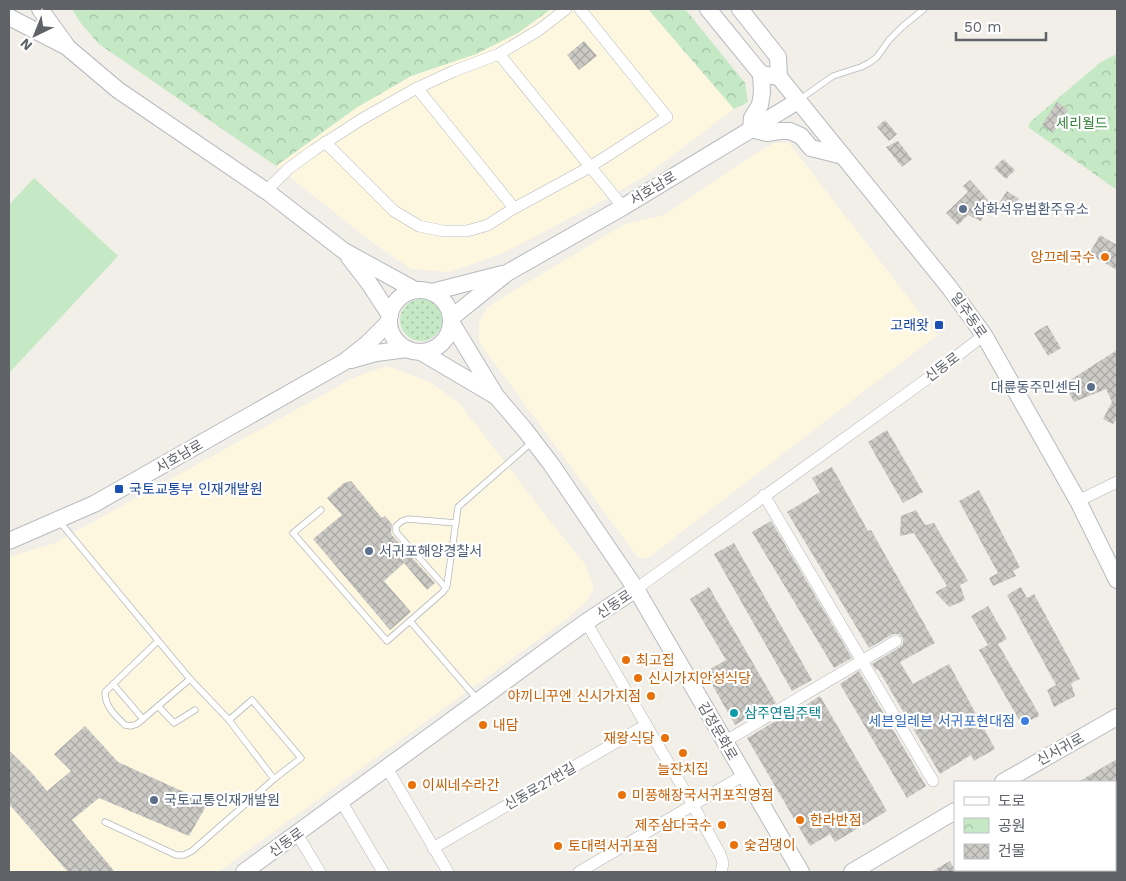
<svg xmlns="http://www.w3.org/2000/svg" width="1126" height="881" font-family="'Work Sans','Noto Sans KR',sans-serif">
	<style>
		.commercial { fill: #fef7e0 }
		.grass { fill: url(#grass-dots) }
		.park { fill: url(#park-crowns) }
		.garden { fill: #c5e8c5 }
		.building { fill: url(#building-cross-hatch) }
		.lines { fill: none; stroke-linecap: round; stroke-linejoin: round }
		.lane-casing { stroke: #b5b8bc; stroke-width: 7 }
		.street-casing { stroke: #b5b8bc; stroke-width: 12 }
		.secondary-casing { stroke: #b6babf; stroke-width: 18 }
		.lane { stroke: #fff; stroke-width: 5.5 }
		.street { stroke: #fff; stroke-width: 11 }
		.secondary { stroke: #fff; stroke-width: 16 }
		.service-dot { fill: #5c6f8a; stroke: #fff; stroke-width: 2 }
		.food-dot { fill: #e8710a; stroke: #fff; stroke-width: 2 }
		.transit-dot { fill: #1a4fb4; stroke: #fff; stroke-width: 2 }
		.culture-dot { fill: #0f9aa8; stroke: #fff; stroke-width: 2 }
		.shop-dot { fill: #3f7fe0; stroke: #fff; stroke-width: 2 }
		.labels { text-anchor: middle; stroke-width: 4.5; stroke-linejoin: round; paint-order: stroke }
		.park-label { font-size: 14px; fill: #348238; stroke: #fff }
		.street-label { font-size: 14px; fill: #5f6368; stroke: #fff }
		.service-label { font-size: 14px; fill: #4e5e75; stroke: #fff; text-anchor: start }
		.food-label { font-size: 14px; fill: #c56008; stroke: #fff; text-anchor: start }
		.transit-label { font-size: 14px; fill: #164399; stroke: #fff; text-anchor: end }
		.culture-label { font-size: 14px; fill: #0d838f; stroke: #fff; text-anchor: start }
		.shop-label { font-size: 14px; fill: #366cbe; stroke: #fff; text-anchor: end }
	</style>
	<defs>
		<pattern id="grass-dots" width="8" height="8" patternUnits="userSpaceOnUse" patternTransform="scale(1.25)"><rect width="8" height="8" fill="#c5e8c5"/><path d="M2 2h.1M6 6h.1" fill="none" stroke="#a3c0a4" stroke-width="1.8" stroke-linecap="round"/></pattern>
		<pattern id="park-crowns" width="20" height="18" patternUnits="userSpaceOnUse" patternTransform="scale(1.25)"><rect width="20" height="18" fill="#c5e8c5"/><path d="M2 6a3 3 0 1 1 6 0M12 15a3 3 0 1 1 6 0" fill="none" stroke="#a3c0a4"/></pattern>
		<pattern id="building-cross-hatch" width="8" height="8" patternUnits="userSpaceOnUse" patternTransform="scale(1.25)"><rect width="8" height="8" fill="#cccac5"/><path d="M0 0l8 8M0 8l8-8" fill="none" stroke="#a9a8a4"/></pattern>
	</defs>
	<rect width="100%" height="100%" fill="#f1efe8"/>
	<!-- commercial -->
	<g class="commercial">
		<polygon points="551,9 648,9 734,109 645,176 595,205 503,253 450,272 411,269 373,243 276,166 356,108 411,76 476,54 518,33"/>
		<polygon points="774,143 789,143 937,335 648,558 639,558 633,551 479,342 479,323 487,307 625,224 664,215 744,161"/>
		<polygon points="387,366 430,382 459,403 557,530 585,564 594,587 588,600 564,621 218,872 9,872 9,557 55,543 355,377"/>
	</g>
	<!-- grass -->
	<circle class="grass" cx="421" cy="320" r="21"/>
	<!-- park -->
	<g class="park">
		<polygon points="72,9 551,9 518,33 476,54 411,76 356,108 276,166 99,44 80,22"/>
		<polygon points="648,9 685,9 745,83 748,102 734,109"/>
		<polygon points="1117,54 1117,190 1028,127 1030,122 1101,62"/>
	</g>
	<!-- garden -->
	<polygon class="garden" points="34,178 118,256 9,373 9,205"/>
	<!-- building -->
	<g class="building">
		<polygon points="584,41 597,56 579,70 567,55"/>
		<polygon points="1057,102 1068,110 1053,133 1042,125"/>
		<polygon points="885,120 897,134 889,141 877,127"/>
		<polygon points="898,141 912,159 902,167 886,147"/>
		<polygon points="1003,159 1015,170 1006,179 994,168"/>
		<polygon points="970,180 991,203 987,207 981,221 968,215 958,225 946,213 968,192 963,186"/>
		<polygon points="1007,191 1019,199 1010,211 999,203"/>
		<polygon points="1100,235 1117,245 1117,270 1089,254"/>
		<polygon points="1047,325 1061,348 1048,356 1034,333"/>
		<polygon points="1117,350 1117,418 1113,424 1103,419 1112,402 1106,389 1074,402 1064,384"/>
		<polygon points="887,430 923,492 903,503 868,442"/>
		<polygon points="832,467 868,531 871,530 935,643 900,662 913,684 949,664 995,749 974,761 971,755 940,774 878,669 876,670 872,664 900,647 903,644 903,638 899,634 893,634 869,648 787,512 820,492 812,478"/>
		<polygon points="351,481 382,518 385,516 392,524 391,532 392,535 435,583 427,590 404,563 384,581 411,612 390,630 313,539 342,515 327,498 344,483"/>
		<polygon points="979,490 1020,567 1013,571 1016,576 993,586 989,578 998,573 959,501"/>
		<polygon points="916,510 925,525 934,523 968,581 960,585 965,600 949,607 935,592 947,586 914,533 900,536 901,516"/>
		<polygon points="771,521 852,658 834,668 752,532"/>
		<polygon points="734,543 812,680 792,691 714,554"/>
		<polygon points="709,587 776,703 757,714 756,712 735,725 705,672 726,660 690,599"/>
		<polygon points="1021,587 1027,598 1034,594 1080,679 1071,683 1075,696 1054,707 1047,690 1056,685 1007,595"/>
		<polygon points="988,606 1007,639 998,644 1039,714 1039,716 1022,725 979,650 988,645 971,616"/>
		<polygon points="859,671 926,786 907,798 840,684"/>
		<polygon points="820,696 887,811 835,842 830,834 810,846 747,738 784,716 785,717 786,715 787,717"/>
		<polygon points="85,726 118,762 208,803 189,836 99,798 72,820 115,872 68,872 9,804 9,750 32,773 47,791 71,771 54,754"/>
		<polygon points="1117,759 1117,782 1078,782"/>
		<polygon points="950,861 956,872 931,872"/>
	</g>
	<g class="lines">
		<!-- lane casing -->
		<g class="lane-casing">
			<g id="lane">
				<polyline points="799,100 833,76 861,67 869,63 877,57 889,40 902,27 924,9"/>
				<polyline points="321,510 293,533 387,641 443,592 447,585 458,507 532,442"/>
				<polyline points="59,521 190,679 229,720 274,779 192,851 184,855 176,855 105,822"/>
				<polyline points="446,588 396,532 396,526 402,521 408,519 456,523"/>
				<polyline points="410,621 477,699"/>
				<path d="M158,641L105,692C105,707 115,715 125,725L131,726L137,724L190,679"/>
				<polyline points="113,684 143,719"/>
				<polyline points="158,706 174,723 195,710"/>
				<polyline points="229,720 252,700 301,758 274,779"/>
			</g>
		</g>
		<!-- street casing -->
		<g class="street-casing">
			<g id="street">
				<polyline points="499,54 623,207"/>
				<polyline points="417,88 514,208"/>
				<polyline points="325,142 394,211 419,226 443,231 467,231 488,225 511,210 590,167 667,117 580,9"/>
				<polyline points="266,191 288,169 314,150 362,119 415,89 454,71 499,54 539,30 566,9"/>
				<polyline points="764,495 933,781"/>
				<polyline points="1078,501 1117,482"/>
				<polyline points="636,589 931,376 984,335"/>
				<polyline points="586,622 693,805 720,854 723,863 721,872"/>
				<polyline points="724,742 896,641"/>
				<polyline points="387,768 448,872"/>
				<polyline points="341,801 383,872"/>
				<polyline points="1115,807 1117,806"/>
				<polyline points="297,834 320,872"/>
				<polyline points="433,848 646,725"/>
				<polyline points="579,872 744,775"/>
			</g>
		</g>
		<!-- secondary casing -->
		<g class="secondary-casing">
			<g id="secondary">
				<polyline points="40,9 66,45"/>
				<polyline points="708,9 761,74 779,77"/>
				<polyline points="740,9 778,57 779,77 949,287 984,335 1078,501 1117,580"/>
				<polyline points="9,17 67,47 118,90 269,193 344,251 415,290"/>
				<polyline points="751,129 767,133 780,131 790,131 801,136 811,148 843,156"/>
				<polyline points="751,129 752,118 760,105 762,92 761,74"/>
				<polyline points="349,257 369,283 390,315"/>
				<circle cx="420" cy="321" r="31"/>
				<polyline points="432,292 502,274"/>
				<polyline points="451,318 507,273 623,207 798,101"/>
				<polyline points="451,322 496,396 525,430 551,464 636,589 801,872"/>
				<polyline points="421,352 494,395"/>
				<polyline points="351,360 376,353 407,349"/>
				<polyline points="9,541 94,504 344,362 368,343 389,322"/>
				<polyline points="1003,782 1117,717"/>
				<polyline points="244,872 586,622 636,589"/>
				<polyline points="852,872 955,811"/>
			</g>
		</g>
		<!-- lane -->
		<use href="#lane" class="lane"/>
		<!-- street -->
		<use href="#street" class="street"/>
		<!-- secondary -->
		<use href="#secondary" class="secondary"/>
	</g>
	<!-- markers -->
	<g class="service-dot">
		<circle cx="963" cy="209" r="5"/>
		<circle cx="1091" cy="387" r="5"/>
		<circle cx="369" cy="551" r="5"/>
		<circle cx="154" cy="800" r="5"/>
	</g>
	<g class="food-dot">
		<circle cx="1105" cy="257" r="5"/>
		<circle cx="626" cy="660" r="5"/>
		<circle cx="638" cy="678" r="5"/>
		<circle cx="651" cy="696" r="5"/>
		<circle cx="483" cy="725" r="5"/>
		<circle cx="665" cy="738" r="5"/>
		<circle cx="683" cy="753" r="5"/>
		<circle cx="412" cy="785" r="5"/>
		<circle cx="622" cy="795" r="5"/>
		<circle cx="800" cy="820" r="5"/>
		<circle cx="722" cy="825" r="5"/>
		<circle cx="734" cy="845" r="5"/>
		<circle cx="558" cy="846" r="5"/>
	</g>
	<g class="transit-dot">
		<rect x="934" y="320" width="10" height="10" rx="2.5"/>
		<rect x="114" y="484" width="10" height="10" rx="2.5"/>
	</g>
	<circle class="culture-dot" cx="734" cy="713" r="5"/>
	<circle class="shop-dot" cx="1025" cy="721" r="5"/>
	<g class="labels">
		<!-- park labels -->
		<g class="park-label">
			<text x="1082" y="128">세리월드</text>
		</g>
		<!-- street labels -->
		<g class="street-label">
			<text transform="translate(653 188) rotate(-31)" y="5">서호남로</text>
			<text transform="translate(969 315) rotate(55)" y="5">일주동로</text>
			<text transform="translate(942 367) rotate(-37)" y="5">신동로</text>
			<text transform="translate(179 456) rotate(-30)" y="5">서호남로</text>
			<text transform="translate(614 604) rotate(-34)" y="5">신동로</text>
			<text transform="translate(718 731) rotate(60)" y="5">김정문화로</text>
			<text transform="translate(1060 749) rotate(-29)" y="5">신서귀로</text>
			<text transform="translate(540 786) rotate(-30)" y="5">신동로27번길</text>
			<text transform="translate(286 842) rotate(-36)" y="5">신동로</text>
		</g>
		<!-- service labels -->
		<g class="service-label">
			<text x="973" y="214">삼화석유법환주유소</text>
			<text x="1081" y="392" text-anchor="end">대륜동주민센터</text>
			<text x="379" y="556">서귀포해양경찰서</text>
			<text x="164" y="805">국토교통인재개발원</text>
		</g>
		<!-- food labels -->
		<g class="food-label">
			<text x="1095" y="262" text-anchor="end">앙끄레국수</text>
			<text x="636" y="665">최고집</text>
			<text x="648" y="683">신시가지안성식당</text>
			<text x="641" y="701" text-anchor="end">야끼니꾸엔 신시가지점</text>
			<text x="493" y="730">내담</text>
			<text x="655" y="743" text-anchor="end">재왕식당</text>
			<text x="683" y="774" text-anchor="middle">늘잔치집</text>
			<text x="422" y="790">이씨네수라간</text>
			<text x="632" y="800">미풍해장국서귀포직영점</text>
			<text x="810" y="825">한라반점</text>
			<text x="712" y="830" text-anchor="end">제주삼다국수</text>
			<text x="744" y="850">숯검댕이</text>
			<text x="568" y="851">토대력서귀포점</text>
		</g>
		<!-- transit labels -->
		<g class="transit-label">
			<text x="929" y="330">고래왓</text>
			<text x="129" y="494" text-anchor="start">국토교통부 인재개발원</text>
		</g>
		<!-- culture labels -->
		<g class="culture-label">
			<text x="744" y="718">삼주연립주택</text>
		</g>
		<!-- shop labels -->
		<g class="shop-label">
			<text x="1015" y="726">세븐일레븐 서귀포현대점</text>
		</g>
	</g>
	<!-- border -->
	<rect width="1126" height="881" fill="none" stroke="#5f6368" stroke-width="20"/>
	<!-- legend -->
	<rect x="954" y="781" width="162" height="90" fill="#ffffff" stroke="#bfc1c3"/>
	<rect x="964" y="797" width="25" height="8" fill="#ffffff" stroke="#bfc1c3"/>
	<text x="998" y="806" font-size="15" fill="#5f6368">도로</text>
	<rect x="964" y="818" width="25" height="15" fill="url(#park-crowns)" stroke="#bfc1c3"/>
	<text x="998" y="831" font-size="15" fill="#5f6368">공원</text>
	<rect x="964" y="844" width="25" height="15" fill="url(#building-cross-hatch)" stroke="#bfc1c3"/>
	<text x="998" y="856" font-size="15" fill="#5f6368">건물</text>
	<!-- north arrow -->
	<g transform="translate(35 35) rotate(223)" stroke="#ffffff" stroke-width="4" paint-order="stroke">
	<path d="M0-4L9 19L0 12L-9 19Z" fill="#5f6368"/>
	<text y="-8" font-size="14" font-weight="bold" text-anchor="middle" fill="#5f6368">N</text>
	</g>
	<!-- scale -->
	<path d="M956 32v8h90v-8" fill="none" stroke="#5f6368" stroke-width="2.5"/>
	<text x="964" y="32" font-size="15" fill="#5f6368" stroke="#ffffff" stroke-width="4" paint-order="stroke">50 m</text>
</svg>
